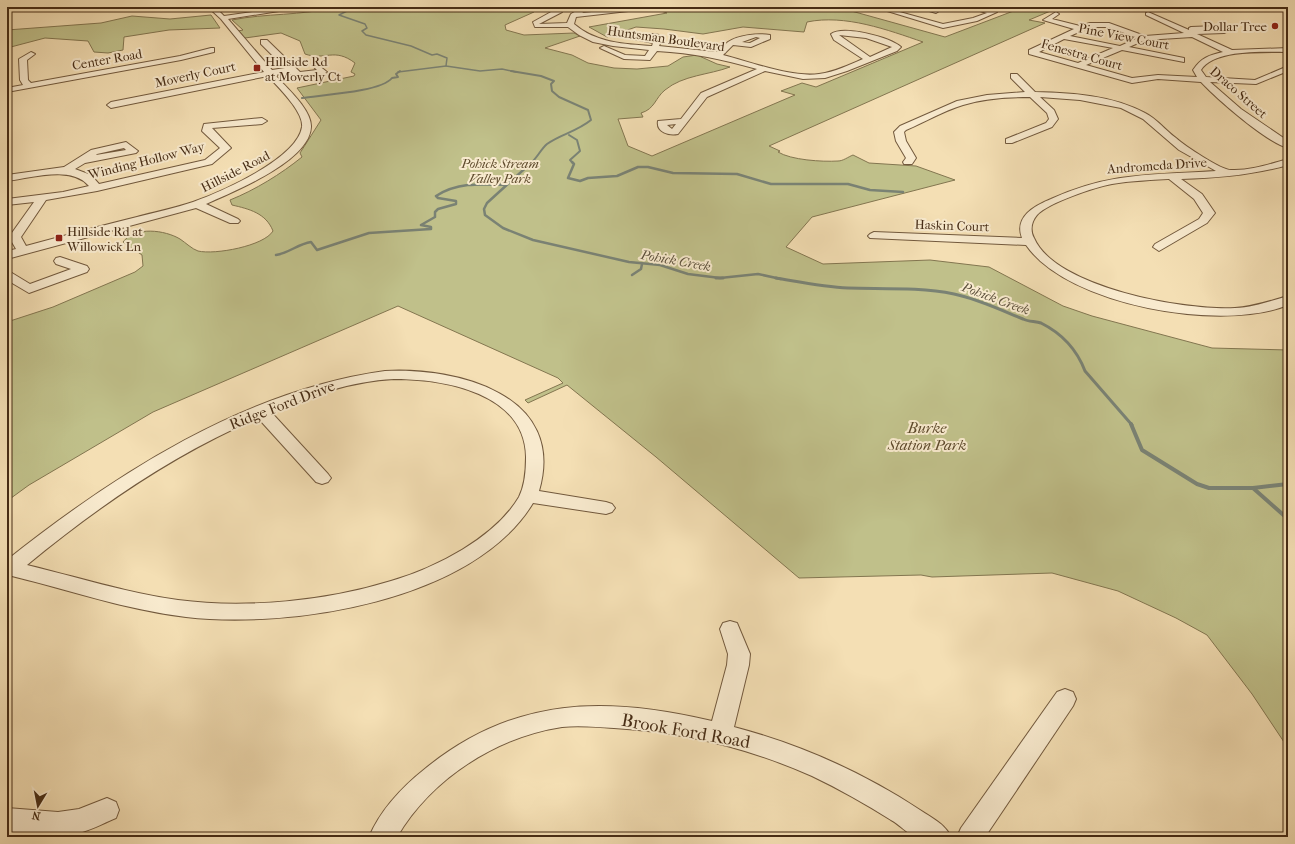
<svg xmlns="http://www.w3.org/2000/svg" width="1295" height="844" font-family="'IM FELL French Canon',serif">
<rect width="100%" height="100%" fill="#f4dfb4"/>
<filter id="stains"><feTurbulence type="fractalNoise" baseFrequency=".005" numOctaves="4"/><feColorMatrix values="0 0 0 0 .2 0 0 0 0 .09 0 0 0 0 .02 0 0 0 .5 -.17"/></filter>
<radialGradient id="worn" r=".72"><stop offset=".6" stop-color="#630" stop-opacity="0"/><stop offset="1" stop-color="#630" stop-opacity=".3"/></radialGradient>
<g fill="#c0c08a" stroke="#837650">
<path d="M335 7H534V12L505 25 506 30 524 35 574 33 580 36 545 48 572 55 588 63 614 68 637 69 668 66 683 57 697 55 717 64 730 67C709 75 683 75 665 90 655 98 655 109 641 113L643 117 618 119 628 146 652 156 795 95 781 91 802 83 816 87 923 42C888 30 845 14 807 22L804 32 743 27 703 34 664 29 636 27 607 37 589 27 667 13 648 7H837L945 37 1024 7H1060L1029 20 1045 23 769 146 780 151 778 152C791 160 822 162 838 161 843 161 848 157 853 155L869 163 916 166 955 180 812 217 786 247 823 264 930 260 989 267 1063 306 1092 316 1212 348 1288 350V748L1252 694 1207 635 1176 618 1118 591 1052 573 932 577 921 575 799 578 656 457 567 385 528 403 525 400 563 383 558 378 398 306 153 412 29 485 7 501V322L53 307 135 272 143 266 142 255 123 242C135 226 165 230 180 239 186 243 192 249 198 251 215 255 264 246 273 231 266 213 249 209 232 205L230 200C255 190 281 174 302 157L300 153 321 120 297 88 354 76 355 74 351 72 355 63C334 47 325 61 305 54L300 41 281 33 245 38 238 31 243 30 232 20C266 13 301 16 335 7Z"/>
<polygon points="211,15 220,28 169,30 124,37 123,50 108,53 94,52 88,41 45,38 7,48 7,30 101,23 132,16 170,19"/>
</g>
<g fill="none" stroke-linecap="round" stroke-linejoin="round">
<g stroke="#7a8274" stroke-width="1.5">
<polyline points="355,7 339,15 365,24 367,28 362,31 366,35 411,46 432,55 437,54 447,58 446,66 480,71 502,69 516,72"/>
<polyline points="398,72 446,66"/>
</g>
<g stroke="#7a8274" stroke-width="2">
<path d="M511 71 541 76 554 81 551 84 552 91 559 97 588 110 591 120C576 132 561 134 547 144 541 149 537 158 531 163"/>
<path d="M302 98C321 95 381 92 392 78L398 77 396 74 400 71"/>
<polyline points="569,135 577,140 580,151 570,160 573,163"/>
</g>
<g stroke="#7a8274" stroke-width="2.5">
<polyline points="532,162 487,203 484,209 485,215 503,228 533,240 629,262 660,265 688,274 720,278 758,274 781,279"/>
<polyline points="572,162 574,164 568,178 580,181 588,178 617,176 638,167 648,167 673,173 737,174 771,184 848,184 870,190 903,192"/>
<path d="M276 255C289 253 298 244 311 242L317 250 369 233 431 229V227L421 225 435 217V212L438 209 456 204V201L438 198 436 196C458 182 481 184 506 185"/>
<polyline points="632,275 641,269 642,264"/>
</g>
<g stroke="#7a8274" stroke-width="3">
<polyline points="716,278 723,278"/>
<path d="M776 278C800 282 824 287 848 288 883 289 920 287 954 294 978 299 1001 310 1023 319 1029 322 1035 321 1041 323 1061 333 1077 350 1085 371L1132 425"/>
</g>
<g stroke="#7a8274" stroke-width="4">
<polyline points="1131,424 1142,450 1197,484 1209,488 1253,488 1288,484"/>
<polyline points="1253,488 1288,519"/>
</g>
<g stroke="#72593d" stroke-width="2">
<g id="minor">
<path d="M208 7H215L224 16 287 7H304L228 19 272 70 285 68 261 44V40H267L300 72 317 70 314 67 318 65 327 72 323 74 298 77 289 73 275 75C286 87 312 110 311 127 310 161 233 192 206 204L238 219 240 221 238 223H230L196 208 7 259V251L16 249 9 237 34 202 7 205V199L63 192 89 186C71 165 32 178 7 181V175L64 167 91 150 126 142 138 151 136 153 85 163 75 169 91 175 99 184 205 160 220 148 202 131 204 124 262 118 267 121 262 124 212 128 231 148 212 164 97 191 46 200 21 237 26 246C63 236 100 226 137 217 156 212 175 208 193 202 221 192 297 159 302 127 304 112 278 87 268 76L111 108 107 105 111 102 264 72 221 19ZM124 148 126 150 96 155 97 154Z"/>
<path d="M560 7H566L562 12 539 24 567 23 571 14 583 7H591L582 13 640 7 637 10 576 17 574 24C596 43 624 44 652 46L653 43 635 39C642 34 655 32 663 37L659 46 716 52C721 50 723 46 728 42 738 35 758 33 770 35V39L751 47 733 45 723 55C751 62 792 78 819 74 835 72 849 65 863 59L834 40 831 34C843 25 890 37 901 47L897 51 847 71 825 78 803 79 765 71 707 97 678 134C669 136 656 132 658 121L681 119 701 93 757 69C721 59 694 53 657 51L650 60 624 59 600 48 604 46 625 55 645 56 649 50 613 46 593 42 579 35 568 27H535L533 22ZM839 35 866 38 892 47 870 57ZM756 37 760 38 750 43 742 42ZM676 124 672 129 667 125Z"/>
<polygon points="894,7 910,7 896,11 943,24 973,18 987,13 966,7 979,7 997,12 977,21 943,28 884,10"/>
<polygon points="916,7 927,7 939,11 936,13"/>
<path d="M1056 12 1059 14 1052 19 1080 26 1090 23H1109L1145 36 1184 33 1146 15V13L1148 12 1189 30V28L1191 27 1217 26 1226 30V32L1224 33 1197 34 1232 50 1288 48V52C1265 52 1214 49 1201 70L1206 77 1255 80 1288 66V71L1256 84 1210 82 1241 109 1288 141V148C1266 142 1217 99 1201 82L1158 79 1132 83 1029 54V50L1074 29 1043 20ZM1090 27H1108L1138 38 1120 46 1070 36ZM1192 37 1223 52C1209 55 1201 58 1193 70L1197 77 1158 75 1132 78 1086 65 1122 50 1184 62V58L1129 47 1145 40ZM1064 39 1113 48 1078 63 1039 52Z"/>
<polygon points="211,48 214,48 214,52 181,60 7,92 7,88 23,85 20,80 19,59 31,52 35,54 27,60 28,80 31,83 180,56"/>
<path d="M1011 74H1017L1035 92C1072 93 1112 95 1145 113 1157 119 1165 130 1176 138 1185 146 1221 170 1231 170 1250 171 1270 164 1288 159V165C1253 175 1218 178 1181 179L1202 194 1215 213 1207 223 1159 251 1153 247 1155 244 1199 219 1203 213 1194 199 1169 179C1150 180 1130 181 1112 184 1095 187 1048 203 1037 215 1031 222 1030 231 1034 238 1055 288 1187 311 1235 308 1254 307 1270 301 1288 296V305C1223 332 1068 306 1026 245L870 238 868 236 870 234 874 232 1022 238C1014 217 1034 206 1051 199 1110 172 1153 175 1216 171L1179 150 1143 119 1121 108 1080 100 1040 97 1054 110 1058 119 1052 127 1012 143H1006V139L1046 123 1049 119 1047 113 1030 97C1008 97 985 98 963 105 943 111 925 122 906 130L904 132 906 141 916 158 912 164H904L903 162 906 158 896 141 894 132 900 126 957 101 987 95 1025 92 1011 78Z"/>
<polygon points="60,257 87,266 89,269 87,272 29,293 7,280 7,270 30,284 71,269 56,264 54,261 56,258"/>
<path d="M385 371C458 367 567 395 539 491L606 502 612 504 615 508 612 512 606 514 533 503C474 601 291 629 186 617 127 610 69 590 12 576L7 577V560C115 474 246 390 385 371ZM394 379C445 379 525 393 526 457 526 470 525 485 519 497 495 538 435 568 391 581 327 601 245 609 178 600 127 593 77 577 27 565 97 507 174 454 258 418L316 482 322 484 328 482 331 478 328 474 271 412C310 396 351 381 394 379Z"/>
<path d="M730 621 737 623 750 654 749 665 734 727C799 744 864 773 920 810 932 818 945 824 951 837 940 837 927 839 917 837 908 835 899 824 891 820 866 804 839 789 812 776 749 748 683 732 614 728 597 727 579 725 562 727 496 737 431 779 397 837H369C381 809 402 787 426 768 515 696 606 696 712 721L727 665 728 654 720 629 723 623Z"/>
<polygon points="1065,689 1073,692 1076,699 1073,706 985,837 957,837 961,828 1057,692"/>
<path d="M107 798 116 802 119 810 116 818C102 824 89 831 75 834 53 840 29 836 7 832V808L58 812 79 809Z"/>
</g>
</g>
<use href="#minor" fill="#f8eace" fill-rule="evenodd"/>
</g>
<g fill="#8f2418" stroke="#f8eace" stroke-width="1.5">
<circle cx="1275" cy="26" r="4"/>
<rect x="253" y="64" width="8" height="8" rx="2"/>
<rect x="55" y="234" width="8" height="8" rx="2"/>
</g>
<g text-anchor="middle" stroke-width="4" stroke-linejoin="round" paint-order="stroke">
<g font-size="13" fill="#462c15" stroke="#f8eace" text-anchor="start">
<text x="1267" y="31" text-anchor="end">Dollar Tree</text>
<text x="265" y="66">Hillside Rd<tspan x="265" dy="15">at Moverly Ct</tspan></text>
<text x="67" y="236">Hillside Rd at<tspan x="67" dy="15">Willowick Ln</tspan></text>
</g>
<g font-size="13" fill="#462c15" stroke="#f8eace">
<text transform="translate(1124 36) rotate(11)" y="5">Pine View Court</text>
<text transform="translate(666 38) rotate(8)" y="5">Huntsman Boulevard</text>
<text transform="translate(1082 54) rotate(16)" y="5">Fenestra Court</text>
<text transform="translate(107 59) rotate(-10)" y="5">Center Road</text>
<text transform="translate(195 74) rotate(-12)" y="5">Moverly Court</text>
<text transform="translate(1239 92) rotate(41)" y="5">Draco Street</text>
<text transform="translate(146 160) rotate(-14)" y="5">Winding Hollow Way</text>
<text transform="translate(1157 165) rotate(-4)" y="5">Andromeda Drive</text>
<text transform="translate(235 171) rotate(-27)" y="5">Hillside Road</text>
<text transform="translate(952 225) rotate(2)" y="5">Haskin Court</text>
</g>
<g font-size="13" font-style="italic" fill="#5e4a2c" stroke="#f8eace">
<text x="500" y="168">Pohick Stream<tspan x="500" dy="15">Valley Park</tspan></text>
</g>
<g font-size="13" font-style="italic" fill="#5c503c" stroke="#f8eace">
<text transform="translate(676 260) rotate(10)" y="5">Pohick Creek</text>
<text transform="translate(996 298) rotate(20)" y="5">Pohick Creek</text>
</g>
<g font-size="15" fill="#462c15" stroke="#f8eace">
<text transform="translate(282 405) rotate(-21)" y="5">Ridge Ford Drive</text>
</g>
<g font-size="15" font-style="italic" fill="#5e4a2c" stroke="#f8eace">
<text x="927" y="433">Burke<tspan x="927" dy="17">Station Park</tspan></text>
</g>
<g font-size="18" fill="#462c15" stroke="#f8eace">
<text transform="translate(686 731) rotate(10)" y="6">Brook Ford Road</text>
</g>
</g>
<rect width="1295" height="844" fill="none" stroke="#f4dfb4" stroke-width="24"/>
<rect x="8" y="8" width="1279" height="828" fill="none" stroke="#462c15" stroke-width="2"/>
<rect x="12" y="12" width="1271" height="820" fill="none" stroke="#462c15"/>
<g transform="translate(38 806) rotate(190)" stroke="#f8eace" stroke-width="3" paint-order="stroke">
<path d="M0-3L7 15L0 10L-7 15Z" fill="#462c15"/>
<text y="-6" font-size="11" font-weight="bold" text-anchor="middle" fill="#462c15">N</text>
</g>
<rect width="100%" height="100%" filter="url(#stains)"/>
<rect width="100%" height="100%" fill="url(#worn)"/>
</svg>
